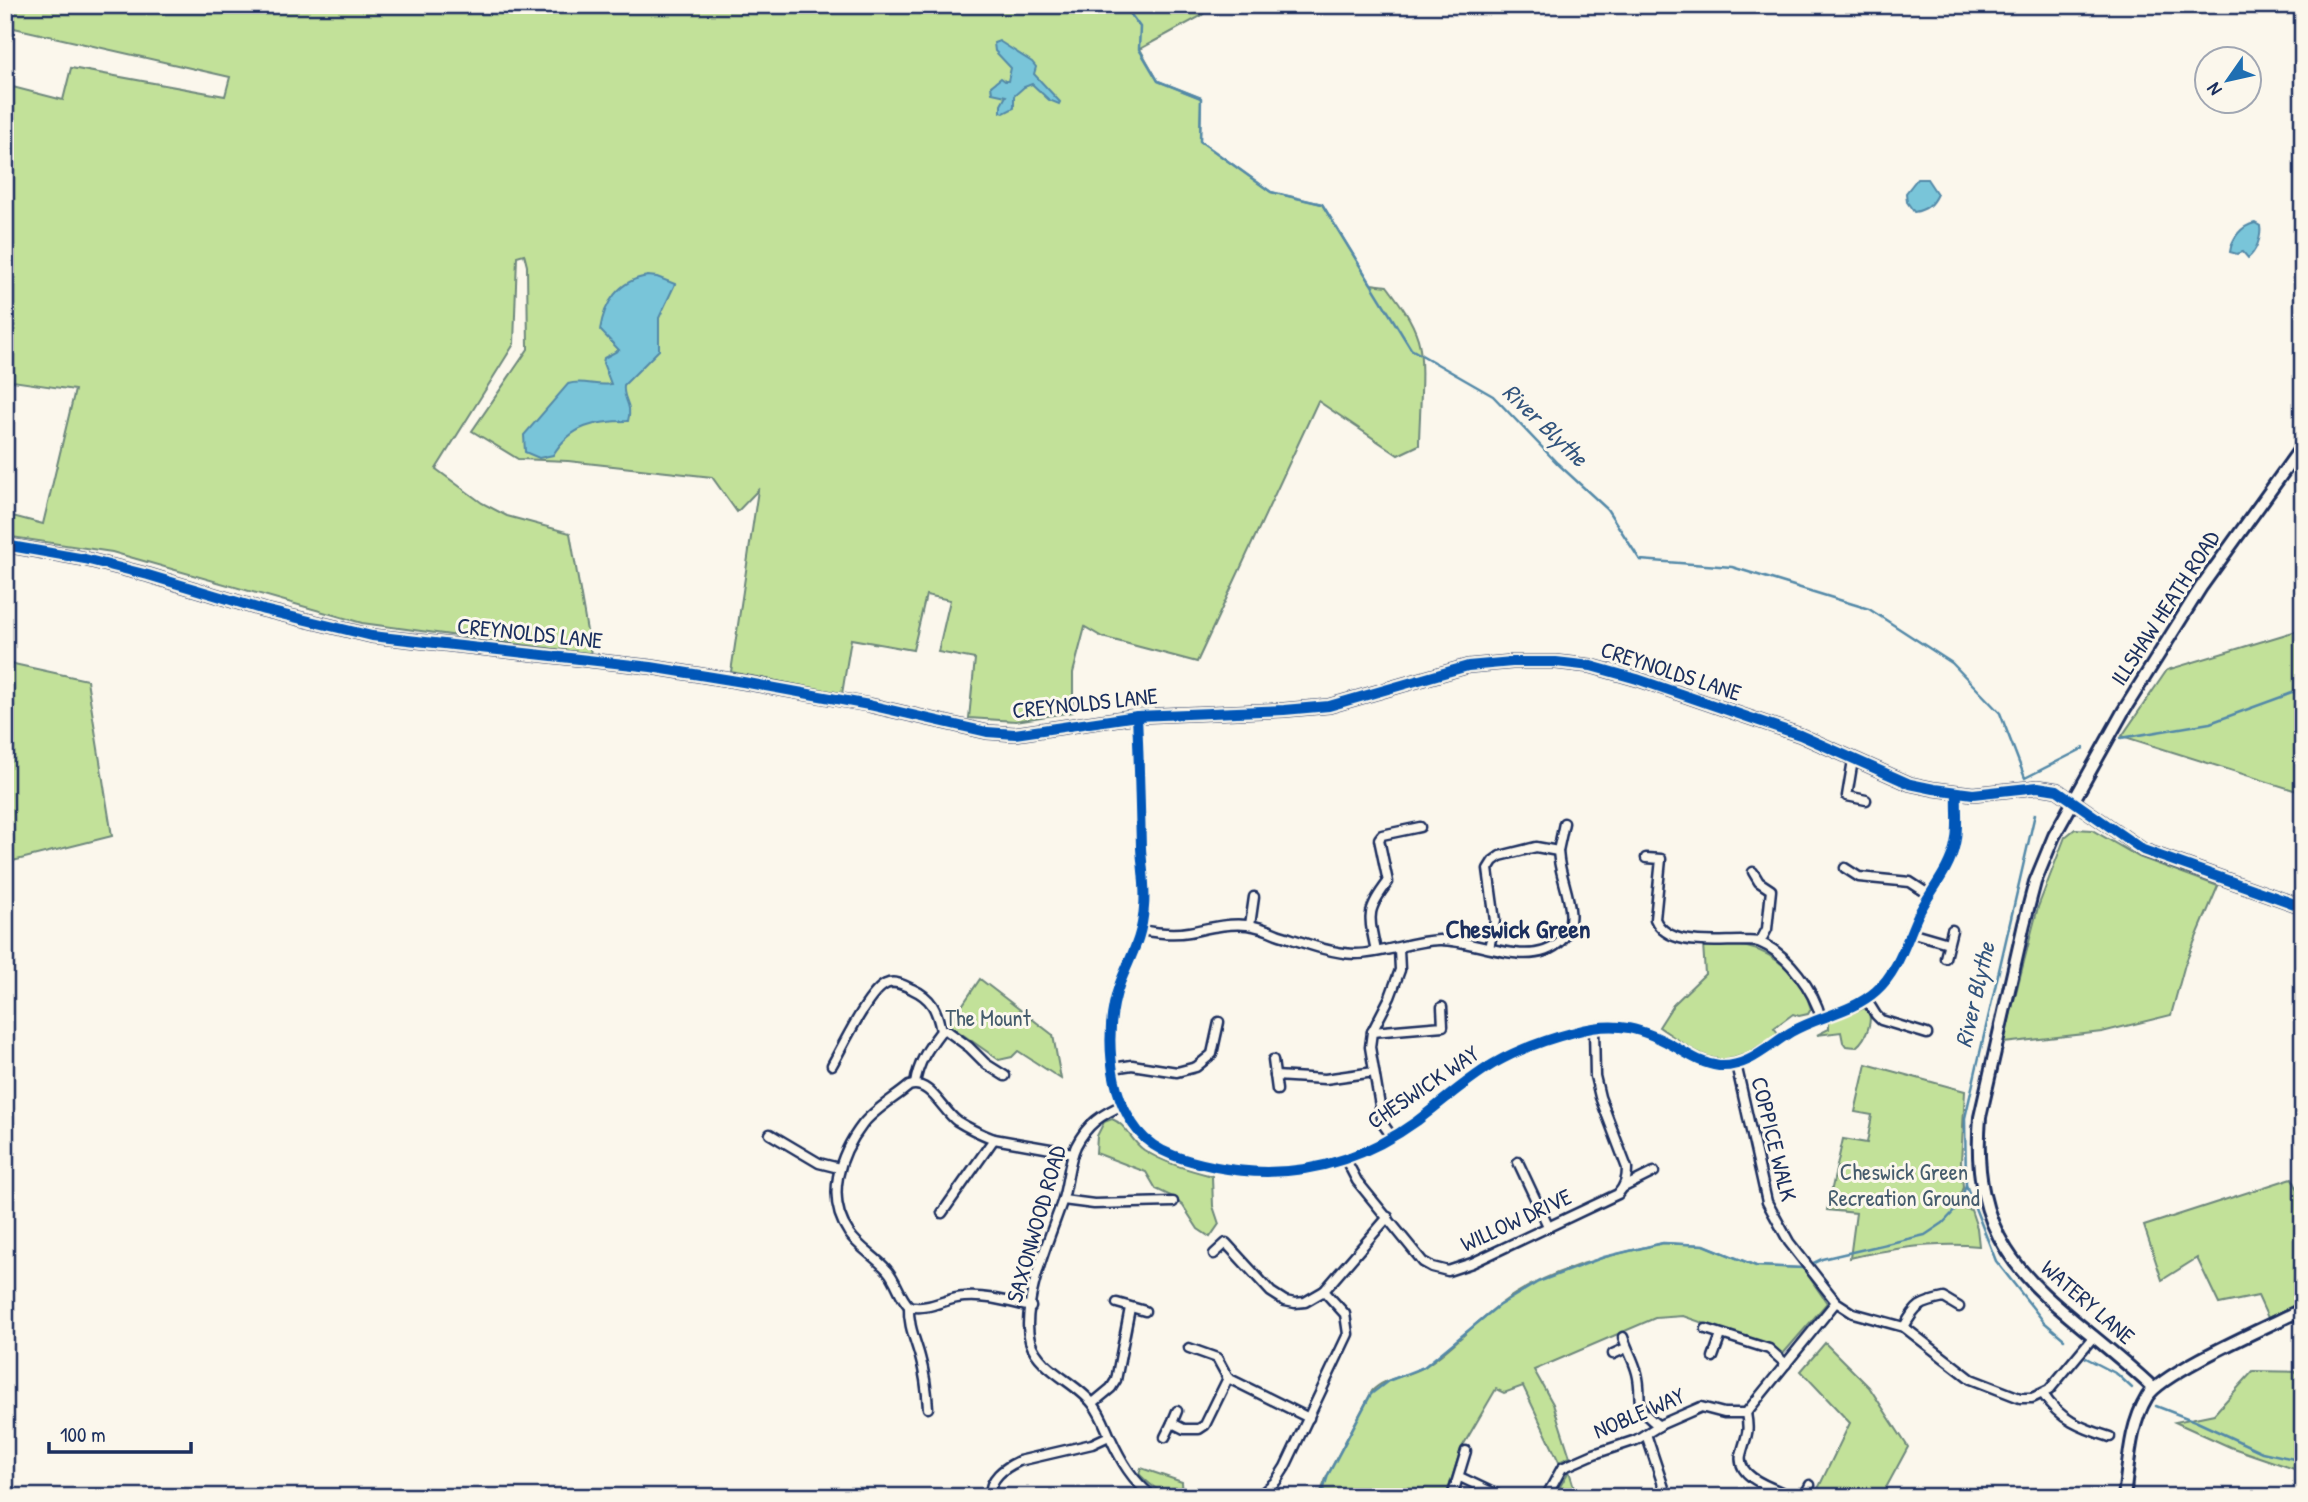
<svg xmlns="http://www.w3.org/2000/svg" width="2308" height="1502" font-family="'Patrick Hand',sans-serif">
<rect width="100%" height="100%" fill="#fbf7ec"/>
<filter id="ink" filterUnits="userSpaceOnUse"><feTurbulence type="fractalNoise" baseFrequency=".0143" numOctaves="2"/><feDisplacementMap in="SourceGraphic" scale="14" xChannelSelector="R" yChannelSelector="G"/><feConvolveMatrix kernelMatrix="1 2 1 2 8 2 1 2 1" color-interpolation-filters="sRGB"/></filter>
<g filter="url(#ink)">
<g fill="#c2e199" stroke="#6e887c" stroke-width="2">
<path d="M5 5H1213L1201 16 1140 49 1158 81 1201 98 1200 141 1271 192 1322 204 1371 284 1387 286C1399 302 1412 319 1418 339 1425 361 1419 418 1419 445L1398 455 1318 401 1197 662 1102 637 1085 627 1073 673V712L1016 721 969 718 975 659 938 652 950 600 926 595 913 650 851 639 842 694 731 672 758 490 737 512 712 477 568 461 518 459 472 431 528 349 527 266 524 254 517 256 514 344 436 469 482 503 507 516 570 533 591 654 362 623 112 552 5 536V514L43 524 75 390 5 380V85L63 100 71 68 225 96 230 77 5 26Z"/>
<polygon points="2303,629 2303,793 2122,736 2167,670"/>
<polygon points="5,662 87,680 112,836 5,863"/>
<polygon points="2075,829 2092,830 2139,857 2218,886 2185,964 2171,1015 2102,1032 2003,1043 2038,907 2065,837"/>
<path d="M1703 944C1717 945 1733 944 1747 947 1777 953 1803 980 1811 1009L1808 1014 1799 1016 1793 1014 1774 1028 1778 1033C1723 1074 1712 1063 1659 1027L1673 1005 1705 974Z"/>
<polygon points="980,979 1053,1035 1061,1079 1018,1051 1012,1057 999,1060 949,1025"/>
<path d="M1865 1008C1876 1017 1866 1039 1856 1047L1846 1046 1843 1042 1841 1032 1817 1035 1829 1029V1022Z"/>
<path d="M1866 1064 1965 1091 1961 1162 1963 1187 1956 1206 1971 1210 1977 1228 1979 1246C1935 1242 1892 1248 1850 1258L1856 1213 1827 1210 1843 1139 1867 1143 1872 1115 1855 1112Z"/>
<path d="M1112 1119C1126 1124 1131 1141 1144 1150 1164 1163 1189 1170 1212 1176L1213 1206 1219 1224 1210 1237 1198 1229 1183 1206 1171 1196 1156 1189 1146 1172 1096 1153 1097 1136 1104 1122Z"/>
<polygon points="2292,1178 2303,1200 2303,1301 2268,1318 2258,1296 2219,1304 2197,1258 2162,1280 2144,1226"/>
<path d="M1663 1243 1704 1245 1756 1266 1803 1268 1827 1303 1782 1355 1775 1348 1683 1316 1655 1318 1534 1370 1553 1404 1570 1457 1559 1462 1523 1386 1504 1393 1496 1389 1461 1449 1446 1497H1319L1327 1476 1372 1391C1386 1376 1407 1378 1424 1367 1451 1350 1473 1324 1499 1305 1547 1269 1606 1256 1663 1243Z"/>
<polygon points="1825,1343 1869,1387 1908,1447 1881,1497 1814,1497 1850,1423 1801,1371"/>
<polygon points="2253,1371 2303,1372 2303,1472 2230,1447 2175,1422 2214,1414"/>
<path d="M1141 1468 1182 1482 1183 1497C1164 1497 1152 1487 1139 1474Z"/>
<polygon points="1569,1471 1577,1497 1554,1497"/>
</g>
<g fill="#79c5d9" stroke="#5389a8" stroke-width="2">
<polygon points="999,41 1032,62 1036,67 1034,74 1060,102 1059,104 1049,100 1032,84 1024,87 1014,96 1014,108 1004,113 1001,112 1001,105 1006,96 992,93 991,86 1001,78 1005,81 1008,81 1011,68 995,51 994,43"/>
<path d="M1917 179H1927L1937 194C1932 205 1926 210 1914 212L1907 202 1906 193Z"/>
<path d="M2255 223 2260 226C2262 236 2256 252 2248 258L2243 252 2237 254 2230 252C2232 238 2241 226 2255 223Z"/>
<path d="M648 276 657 277 675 284 659 318V350L624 385C622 400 633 403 628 421 596 421 571 425 553 455L539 458 525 452 524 435 568 384C583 379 596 387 611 384L603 363 604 358 619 350 600 330C604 303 619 280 648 276Z"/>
</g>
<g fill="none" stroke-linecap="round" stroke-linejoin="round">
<g stroke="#5389a8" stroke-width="2.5">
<polyline points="1124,5 1140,27 1139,49 1158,81 1201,98 1200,141 1271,192 1322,204 1411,349 1493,396 1557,463 1607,509 1640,560 1732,567 1869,609 1952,663 2000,713 2025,778 2084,748"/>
<polyline points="627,10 629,5"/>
<polyline points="2121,738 2210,723 2303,689"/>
<polyline points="1966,1185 1996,1261 2044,1322 2064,1339"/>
<polyline points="2086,1358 2117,1374 2132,1388"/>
<polyline points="2156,1406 2195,1421 2262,1452 2303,1461"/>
<polyline points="1321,1497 1328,1475 1371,1394 1388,1381 1424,1367 1498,1306 1538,1282 1604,1257 1663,1243 1704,1245 1756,1266 1803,1268 1822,1259 1925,1235 1943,1223 1959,1206 1966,1185 1965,1118 2035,814"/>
</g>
<g stroke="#1b2f5e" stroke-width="13">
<g id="street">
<path d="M1137 716C1139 760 1140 804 1141 848 1142 867 1146 888 1144 907 1142 939 1131 955 1120 983 1104 1028 1107 1092 1138 1131 1156 1154 1188 1161 1216 1167 1289 1181 1356 1165 1417 1121 1442 1102 1465 1081 1493 1064 1517 1050 1548 1039 1575 1032 1616 1020 1643 1028 1679 1049 1692 1057 1704 1064 1719 1066 1748 1068 1768 1046 1791 1032 1818 1016 1851 1013 1876 991 1898 972 1906 941 1918 915 1930 891 1950 870 1955 844 1959 828 1956 809 1957 793"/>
<polyline points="1853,760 1847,796 1866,800"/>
<path d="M1646 858 1661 859 1655 919C1667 947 1714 941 1740 941 1746 942 1756 940 1761 943 1788 954 1814 991 1821 1018"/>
<polyline points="1845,868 1859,877 1910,882 1930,895"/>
<polyline points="1753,872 1759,882 1771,890 1767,929 1760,942"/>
<polyline points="1250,925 1254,897"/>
<path d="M1141 930C1157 933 1173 935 1189 932 1209 928 1227 923 1247 925 1257 926 1268 930 1277 934 1302 942 1329 953 1355 954 1384 954 1410 941 1439 940 1476 939 1530 971 1561 941 1582 920 1562 885 1559 860L1558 851 1564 823"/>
<polyline points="1910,932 1948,943"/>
<polyline points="1489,948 1495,921 1488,869 1493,861 1500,856 1536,847 1558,851"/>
<path d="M1376 951C1369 916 1365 912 1388 882L1379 839 1382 835 1420 827"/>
<polyline points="1945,958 1952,930"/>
<polyline points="1866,999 1876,1015 1881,1020 1927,1034"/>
<polyline points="941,1031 946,1030 969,1047 986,1064 1005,1076"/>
<polyline points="1372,1032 1443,1026 1442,1007"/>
<polyline points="1273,1060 1277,1090"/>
<polyline points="1736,1064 1767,1202 1789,1242 1836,1302 1853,1313 1904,1327 1971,1379 2020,1398 2032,1398 2049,1390 2094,1336"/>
<path d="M832 1065C843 1046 868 992 886 984 894 980 904 985 912 989 932 998 937 1010 941 1031 928 1048 918 1063 915 1084"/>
<polyline points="1113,1068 1132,1065 1177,1072 1196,1067 1212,1054 1219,1022"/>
<polyline points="1275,1076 1325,1079 1374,1072"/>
<path d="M1123 1105C1102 1114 1087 1124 1076 1146 1068 1163 1068 1184 1062 1202 1050 1237 1020 1305 1030 1341 1039 1370 1076 1382 1093 1404 1101 1414 1105 1426 1110 1437 1121 1461 1132 1480 1153 1497"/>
<polyline points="770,1134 819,1163 839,1168"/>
<polyline points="1392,1137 1383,1124 1370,1047 1372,1032 1390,997 1400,970 1399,949"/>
<path d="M1346 1160 1357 1181 1423 1262 1432 1267 1448 1271 1472 1263 1618 1194C1625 1186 1627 1179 1627 1168L1600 1097 1595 1076 1594 1028"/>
<polyline points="1518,1162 1548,1226"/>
<polyline points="1624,1187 1654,1172"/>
<polyline points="1063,1200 1094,1204 1173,1202"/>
<polyline points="942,1213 994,1139"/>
<polyline points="1214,1254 1226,1243 1271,1292 1285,1301 1295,1303 1305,1302 1324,1291 1388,1217"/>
<polyline points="1117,1303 1145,1311"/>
<path d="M909 1306C908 1325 915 1339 920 1357 925 1374 927 1391 928 1408"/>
<path d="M1031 1307C1009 1302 987 1295 964 1297 945 1298 929 1311 909 1306 899 1296 897 1281 887 1270 876 1257 859 1248 849 1233 825 1198 839 1155 863 1124 875 1109 895 1098 909 1086 930 1079 942 1110 957 1121 968 1128 981 1134 994 1139L1073 1153"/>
<path d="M1904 1327C1916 1305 1920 1303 1944 1298L1959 1307"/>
<polyline points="1706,1329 1769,1349 1786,1364"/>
<path d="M1623 1337C1627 1349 1634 1361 1637 1373 1644 1400 1630 1405 1659 1426"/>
<polyline points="1189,1348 1217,1358 1228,1378"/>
<polyline points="1613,1354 1626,1348"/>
<polyline points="1713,1357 1721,1335"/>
<path d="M2043 1394C2060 1420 2081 1428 2110 1437"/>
<polyline points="1093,1403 1111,1388 1116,1380 1130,1308"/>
<polyline points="1177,1411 1172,1423 1184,1429 1199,1429 1205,1425 1228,1378 1309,1418"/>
<path d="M1746 1413C1750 1434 1746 1435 1741 1455 1736 1479 1777 1489 1793 1497"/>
<polyline points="1646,1434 1667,1497"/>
<polyline points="1165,1437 1172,1423"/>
<polyline points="1460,1477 1502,1497"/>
<path d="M990 1497C989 1478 1004 1468 1019 1461L1092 1444 1109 1436"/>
<polyline points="1258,1497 1276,1481 1285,1467 1348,1334 1345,1314 1324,1291"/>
<polyline points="1452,1497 1466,1451"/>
<polyline points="1546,1497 1562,1468 1594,1454 1636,1440 1662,1424 1701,1407 1724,1413 1746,1413 1836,1302"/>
<polyline points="1804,1497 1810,1485"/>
</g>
</g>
<g stroke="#1b2f5e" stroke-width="16">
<g id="secondary">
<polyline points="5,545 85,559 148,575 264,610 372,636 651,667 743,682 869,705 987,732 1015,734 1137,716 1284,710 1329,706 1468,666 1512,662 1556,662 1591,666 1637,679 1800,735 1910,784 1934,789 1973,794 2038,787 2057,790 2143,850 2303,907"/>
<path d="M2153 1388C2059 1298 1967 1270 1980 1117L2024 924 2035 882 2054 836 2124 710 2201 587 2303 445"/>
<path d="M2124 1497C2129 1463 2129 1427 2147 1397 2162 1372 2271 1325 2303 1309"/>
</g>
</g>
<use href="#street" stroke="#fbf7ec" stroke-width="8"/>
<use href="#secondary" stroke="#fbf7ec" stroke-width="10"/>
<g stroke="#fbf7ec" stroke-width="15">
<g id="cycleway">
<polyline points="5,545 85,559 148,575 264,610 372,636 651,667 743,682 869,705 987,732 1015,734 1137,716 1284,710 1329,706 1468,666 1512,662 1556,662 1591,666 1637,679 1800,735 1910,784 1934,789 1973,794 2038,787 2057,790 2143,850 2303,907"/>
<path d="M1137 716C1139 760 1140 804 1141 848 1142 867 1146 888 1144 907 1142 939 1131 955 1120 983 1104 1028 1107 1092 1138 1131 1156 1154 1188 1161 1216 1167 1289 1181 1356 1165 1417 1121 1442 1102 1465 1081 1493 1064 1517 1050 1548 1039 1575 1032 1616 1020 1643 1028 1679 1049 1692 1057 1704 1064 1719 1066 1748 1068 1768 1046 1791 1032 1818 1016 1851 1013 1876 991 1898 972 1906 941 1918 915 1930 891 1950 870 1955 844 1959 828 1956 809 1957 793"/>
</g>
</g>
<use href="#cycleway" stroke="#0057b8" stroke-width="10"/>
</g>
</g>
<g text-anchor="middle" stroke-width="6" stroke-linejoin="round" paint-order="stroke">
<g font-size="23" fill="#1b2f5e" stroke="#fbf7ec">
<text transform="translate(2165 608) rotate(-57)" y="8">ILLSHAW HEATH ROAD</text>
<text transform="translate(530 633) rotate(6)" y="8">CREYNOLDS LANE</text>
<text transform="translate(1671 671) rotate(18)" y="8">CREYNOLDS LANE</text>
<text transform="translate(1085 703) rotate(-6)" y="8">CREYNOLDS LANE</text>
<text transform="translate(1423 1087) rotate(-34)" y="8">CHESWICK WAY</text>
<text transform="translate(1774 1139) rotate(76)" y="8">COPPICE WALK</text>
<text transform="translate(1516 1220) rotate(-25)" y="8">WILLOW DRIVE</text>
<text transform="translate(1036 1224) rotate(-74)" y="8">SAXONWOOD ROAD</text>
<text transform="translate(2088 1302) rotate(41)" y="8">WATERY LANE</text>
<text transform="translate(1639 1413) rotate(-23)" y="8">NOBLE WAY</text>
</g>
<g font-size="23" fill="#455c6d" stroke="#fbf7ec">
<text x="988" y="1026">The Mount</text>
<text x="1904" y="1180">Cheswick Green<tspan x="1904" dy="26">Recreation Ground</tspan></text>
</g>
<g font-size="24" font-style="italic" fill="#32547d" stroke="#fbf7ec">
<text transform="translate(1545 425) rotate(44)" y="8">River Blythe</text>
<text transform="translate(1975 995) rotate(-77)" y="8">River Blythe</text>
</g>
<g font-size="26" font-weight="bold" fill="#1b2f5e" stroke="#fbf7ec">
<text x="1518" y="938">Cheswick Green</text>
</g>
</g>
<rect width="2308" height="1502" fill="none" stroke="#fbf7ec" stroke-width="28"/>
<rect x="14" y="14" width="2280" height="1474" fill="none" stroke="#1b2f5e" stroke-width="2.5" filter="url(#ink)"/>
<g transform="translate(2228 80) rotate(236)"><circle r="33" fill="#fbf7ec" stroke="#a1a7b3" stroke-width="2"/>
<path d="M0-5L12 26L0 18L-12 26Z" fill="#1f6fb2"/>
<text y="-10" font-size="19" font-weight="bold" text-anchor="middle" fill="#1b2f5e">N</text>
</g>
<path d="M49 1442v10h142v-10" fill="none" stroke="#1b2f5e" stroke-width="3.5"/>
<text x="60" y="1442" font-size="21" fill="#1b2f5e" stroke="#fbf7ec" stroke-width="5" paint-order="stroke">100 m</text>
</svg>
